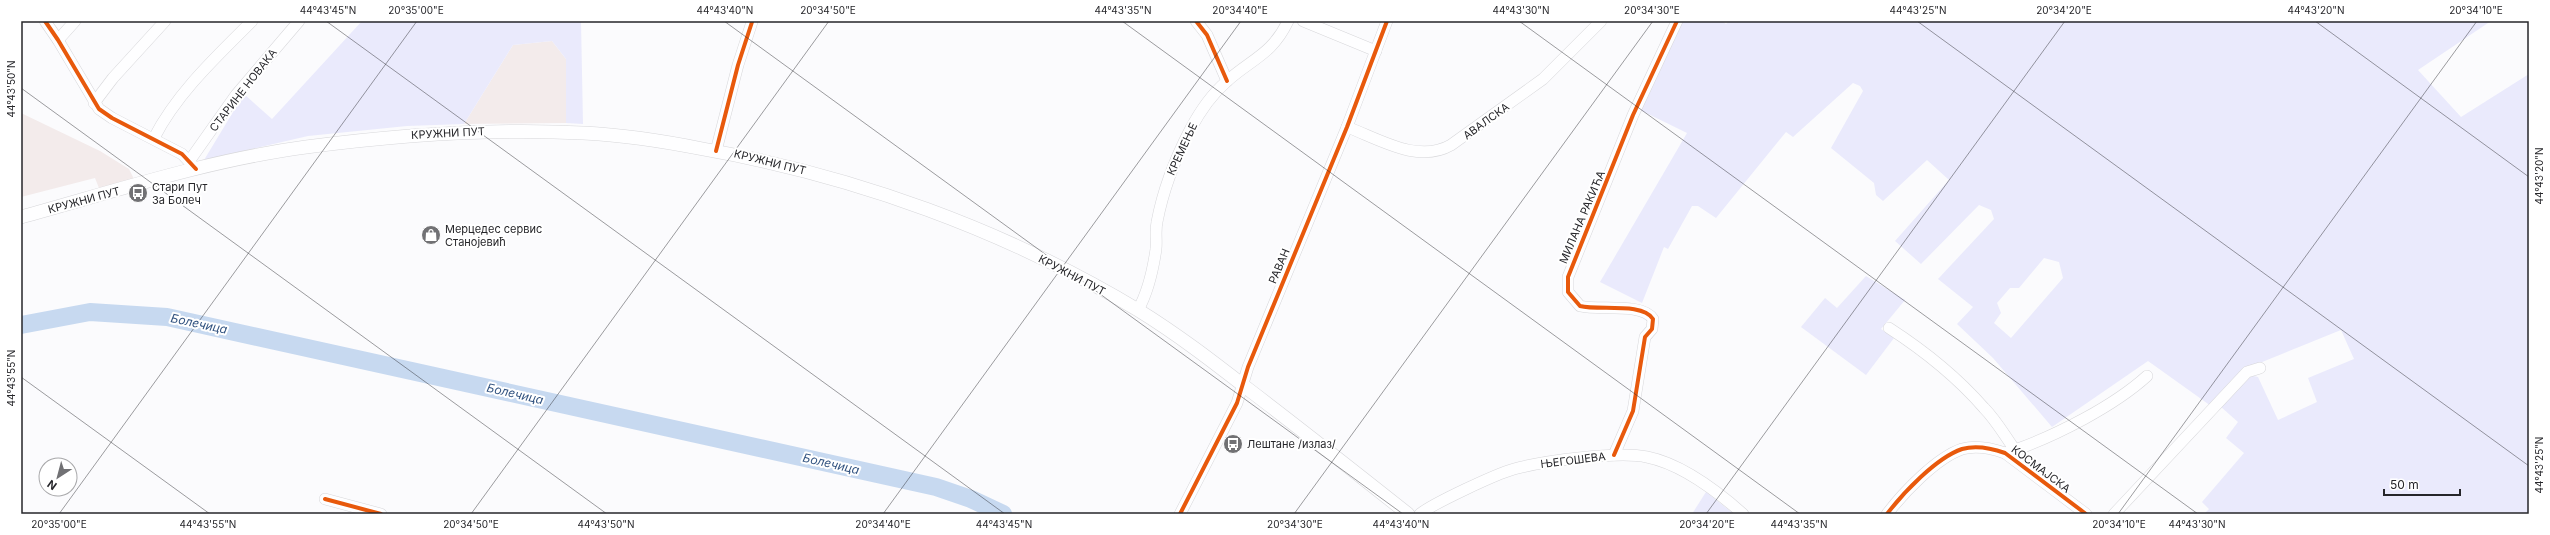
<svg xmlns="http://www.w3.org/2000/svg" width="2550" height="535" font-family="Inter,sans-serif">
<rect width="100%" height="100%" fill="#fbfbfd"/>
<g fill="#f3ebeb">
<polygon points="552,41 566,59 566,123 464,124 513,45"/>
<polygon points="21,113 100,151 129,169 134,179 99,188 95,178 21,197"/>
</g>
<g fill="#eaeafc" fill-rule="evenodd">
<polygon points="362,21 581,21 583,124 566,123 566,59 552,41 513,45 464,124 407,126 308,136 204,160 244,94 272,119"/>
<path d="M1680 21H1722L1726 24 1729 21H2491L2418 70 2461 117 2529 74V514H2204L2209 509 2202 502 2244 453 2226 438 2238 422 2221 407 2250 375 2258 377 2278 420 2317 402 2308 378 2354 359 2341 330 2245 369 2211 406 2148 361 2052 427 1993 358 1957 324 1973 307 1938 279 1994 219 1991 210 1979 205 1921 264 1895 241 1949 180 1927 160 1883 201 1876 195 1874 183 1831 148 1863 91 1860 86 1853 83 1793 137 1786 132 1716 218 1698 206H1692L1668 249 1664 247 1642 303 1600 282 1687 133 1638 109ZM2044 258 2059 262 2063 278 2011 338 1994 323 2001 313 1997 303 2010 288H2019Z"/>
<polygon points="1866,276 1905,300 1881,329 1894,338 1866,375 1801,327 1825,298 1837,308"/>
<polygon points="1706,492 1734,514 1692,514"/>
</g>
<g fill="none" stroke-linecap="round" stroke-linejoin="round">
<polyline stroke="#c7d9f0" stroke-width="18" points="21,325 90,312 167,317 936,487 971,499 1003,514"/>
<g stroke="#d7d7da" stroke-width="12">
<g id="minor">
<polyline points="45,21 58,40 99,109 112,118 182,154 196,169"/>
<polyline points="1196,21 1207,35 1227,81"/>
<polyline points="1303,21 1376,51"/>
<polyline points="58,40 75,21"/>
<polyline points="94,103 113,78 165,21"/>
<path d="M1347 127C1379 139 1418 164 1451 145L1543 79 1601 21"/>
<path d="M154 138C177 93 217 56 252 21"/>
<polyline points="716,151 738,65 752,22"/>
<polyline points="190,160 236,95 299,21"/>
<path d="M1138 310C1148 292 1153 270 1156 249 1157 240 1155 231 1157 222 1163 190 1175 159 1190 130 1199 113 1211 95 1226 82 1251 59 1272 55 1288 21"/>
<path d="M1889 328C1923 350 1957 377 1984 408 1996 420 2005 436 2015 450L2005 453"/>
<path d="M2015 450C2057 435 2114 406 2147 376"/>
<path d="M1614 455 1633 411 1645 337 1652 329 1653 319C1642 302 1599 311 1580 306L1568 292V277L1633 115 1677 21"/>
<polyline points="325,499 381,514"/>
<polyline points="1180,514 1237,403 1248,367 1347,127 1387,21"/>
<path d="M1420 514C1434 503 1496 474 1514 469 1543 461 1618 451 1647 457 1682 464 1717 491 1743 514"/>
<path d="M1887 514C1903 493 1936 458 1962 449 1976 445 1991 448 2005 453L2086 514"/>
<polyline points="2114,514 2247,372 2260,368"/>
</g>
</g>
<g stroke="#d7d7da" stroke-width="14">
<path id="major" d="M21 217C115 191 209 160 306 147 398 135 490 128 583 133 624 135 663 141 703 149 855 176 1005 230 1138 310 1177 334 1212 361 1248 389 1302 430 1355 472 1408 514"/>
</g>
<use href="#minor" stroke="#fefeff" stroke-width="11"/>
<use href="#major" stroke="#fefeff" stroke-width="13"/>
<g stroke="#fff" stroke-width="6">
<g id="cycleway">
<polyline points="45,21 58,40 99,109 112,118 182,154 196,169"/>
<polyline points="1196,21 1207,35 1227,81"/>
<polyline points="716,151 738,65 752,22"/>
<path d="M1614 455 1633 411 1645 337 1652 329 1653 319C1642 302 1599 311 1580 306L1568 292V277L1633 115 1677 21"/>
<polyline points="325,499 381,514"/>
<polyline points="1180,514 1237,403 1248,367 1347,127 1387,21"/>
<path d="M1887 514C1903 493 1936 458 1962 449 1976 445 1991 448 2005 453L2086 514"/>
</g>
</g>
<use href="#cycleway" stroke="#e8590c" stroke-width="4"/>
</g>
<path fill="none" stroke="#26262a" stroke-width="1" stroke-opacity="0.45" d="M326 21 1005 514M724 21 1403 514M1122 21 1800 514M1519 21 2198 514M1917 21 2529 466M2315 21 2529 177M21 88 607 514M21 377 210 514M59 514 417 21M471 514 829 21M883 514 1241 21M1294 514 1653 21M1706 514 2065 21M2118 514 2477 21"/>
<defs>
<g id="bus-disc" transform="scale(1)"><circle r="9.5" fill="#717174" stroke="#fff"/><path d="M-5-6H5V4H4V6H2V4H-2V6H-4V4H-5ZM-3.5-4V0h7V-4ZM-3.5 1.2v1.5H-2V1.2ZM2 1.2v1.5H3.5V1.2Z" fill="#fff"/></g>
<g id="shop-disc" transform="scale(1)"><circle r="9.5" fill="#717174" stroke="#fff"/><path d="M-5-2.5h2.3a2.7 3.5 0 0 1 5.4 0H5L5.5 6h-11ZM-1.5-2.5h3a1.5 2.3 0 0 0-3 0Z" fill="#fff"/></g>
</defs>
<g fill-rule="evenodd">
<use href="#bus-disc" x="138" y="193"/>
<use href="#shop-disc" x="431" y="235"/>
<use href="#bus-disc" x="1233" y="444"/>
</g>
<g text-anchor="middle" stroke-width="4" stroke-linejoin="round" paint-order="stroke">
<g font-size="11" fill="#26262a" stroke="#fff">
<text transform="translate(243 90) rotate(-52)" y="4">СТАРИНЕ НОВАКА</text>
<text transform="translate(1486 121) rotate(-36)" y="4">АВАЛСКА</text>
<text transform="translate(448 133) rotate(-3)" y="4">КРУЖНИ ПУТ</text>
<text transform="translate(1182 149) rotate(-65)" y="4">КРЕМЕЊЕ</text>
<text transform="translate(770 162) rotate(14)" y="4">КРУЖНИ ПУТ</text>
<text transform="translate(84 200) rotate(-15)" y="4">КРУЖНИ ПУТ</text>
<text transform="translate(1582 217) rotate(-67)" y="4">МИЛАНА РАКИЋА</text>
<text transform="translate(1279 266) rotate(-67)" y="4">РАВАН</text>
<text transform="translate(1072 275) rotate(28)" y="4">КРУЖНИ ПУТ</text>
<text transform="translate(1573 460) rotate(-7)" y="4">ЊЕГОШЕВА</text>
<text transform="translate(2041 469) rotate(37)" y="4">КОСМАЈСКА</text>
</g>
<g font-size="11" fill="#26262a" stroke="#fff" text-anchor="start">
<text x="152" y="191">Стари Пут<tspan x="152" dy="13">За Болеч</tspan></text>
<text x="445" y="233">Мерцедес сервис<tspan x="445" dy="13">Станојевић</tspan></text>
<text x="1247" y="448">Лештане /излаз/</text>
</g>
<g font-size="12" font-style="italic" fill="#325380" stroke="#fff">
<text transform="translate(199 324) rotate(12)" y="4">Болечица</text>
<text transform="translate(515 394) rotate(13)" y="4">Болечица</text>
<text transform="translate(831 464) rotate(13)" y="4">Болечица</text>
</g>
</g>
<rect width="2550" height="535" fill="none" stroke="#ffffff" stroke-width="44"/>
<g transform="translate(58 477) rotate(216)"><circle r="19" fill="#ffffff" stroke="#a8a8aa"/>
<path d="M0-3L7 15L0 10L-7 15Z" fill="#717174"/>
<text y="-6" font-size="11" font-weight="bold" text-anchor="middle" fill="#26262a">N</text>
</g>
<path d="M2384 489v6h76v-6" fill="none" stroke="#26262a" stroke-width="2"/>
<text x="2390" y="489" font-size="12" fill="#26262a" stroke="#ffffff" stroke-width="3" paint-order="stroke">50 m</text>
<rect x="22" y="22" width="2506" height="491" fill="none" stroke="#26262a" stroke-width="1.5"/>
<g font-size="10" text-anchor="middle" fill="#26262a">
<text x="328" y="14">44°43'45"N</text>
<text x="416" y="14">20°35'00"E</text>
<text x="725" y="14">44°43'40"N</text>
<text x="828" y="14">20°34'50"E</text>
<text x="1123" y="14">44°43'35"N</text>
<text x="1240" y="14">20°34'40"E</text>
<text x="1521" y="14">44°43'30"N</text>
<text x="1652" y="14">20°34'30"E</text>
<text x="1918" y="14">44°43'25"N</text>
<text x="2064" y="14">20°34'20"E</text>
<text x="2316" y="14">44°43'20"N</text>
<text x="2476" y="14">20°34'10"E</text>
<text transform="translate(11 89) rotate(-90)" y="4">44°43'50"N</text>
<text transform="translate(2539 176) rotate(-90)" y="4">44°43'20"N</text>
<text transform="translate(11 378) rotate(-90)" y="4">44°43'55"N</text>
<text transform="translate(2539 465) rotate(-90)" y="4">44°43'25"N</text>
<text x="59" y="528">20°35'00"E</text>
<text x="208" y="528">44°43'55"N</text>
<text x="471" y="528">20°34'50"E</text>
<text x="606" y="528">44°43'50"N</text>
<text x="883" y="528">20°34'40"E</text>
<text x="1004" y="528">44°43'45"N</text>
<text x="1295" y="528">20°34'30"E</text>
<text x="1401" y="528">44°43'40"N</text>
<text x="1707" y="528">20°34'20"E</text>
<text x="1799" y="528">44°43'35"N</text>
<text x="2119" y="528">20°34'10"E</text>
<text x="2197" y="528">44°43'30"N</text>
</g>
</svg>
